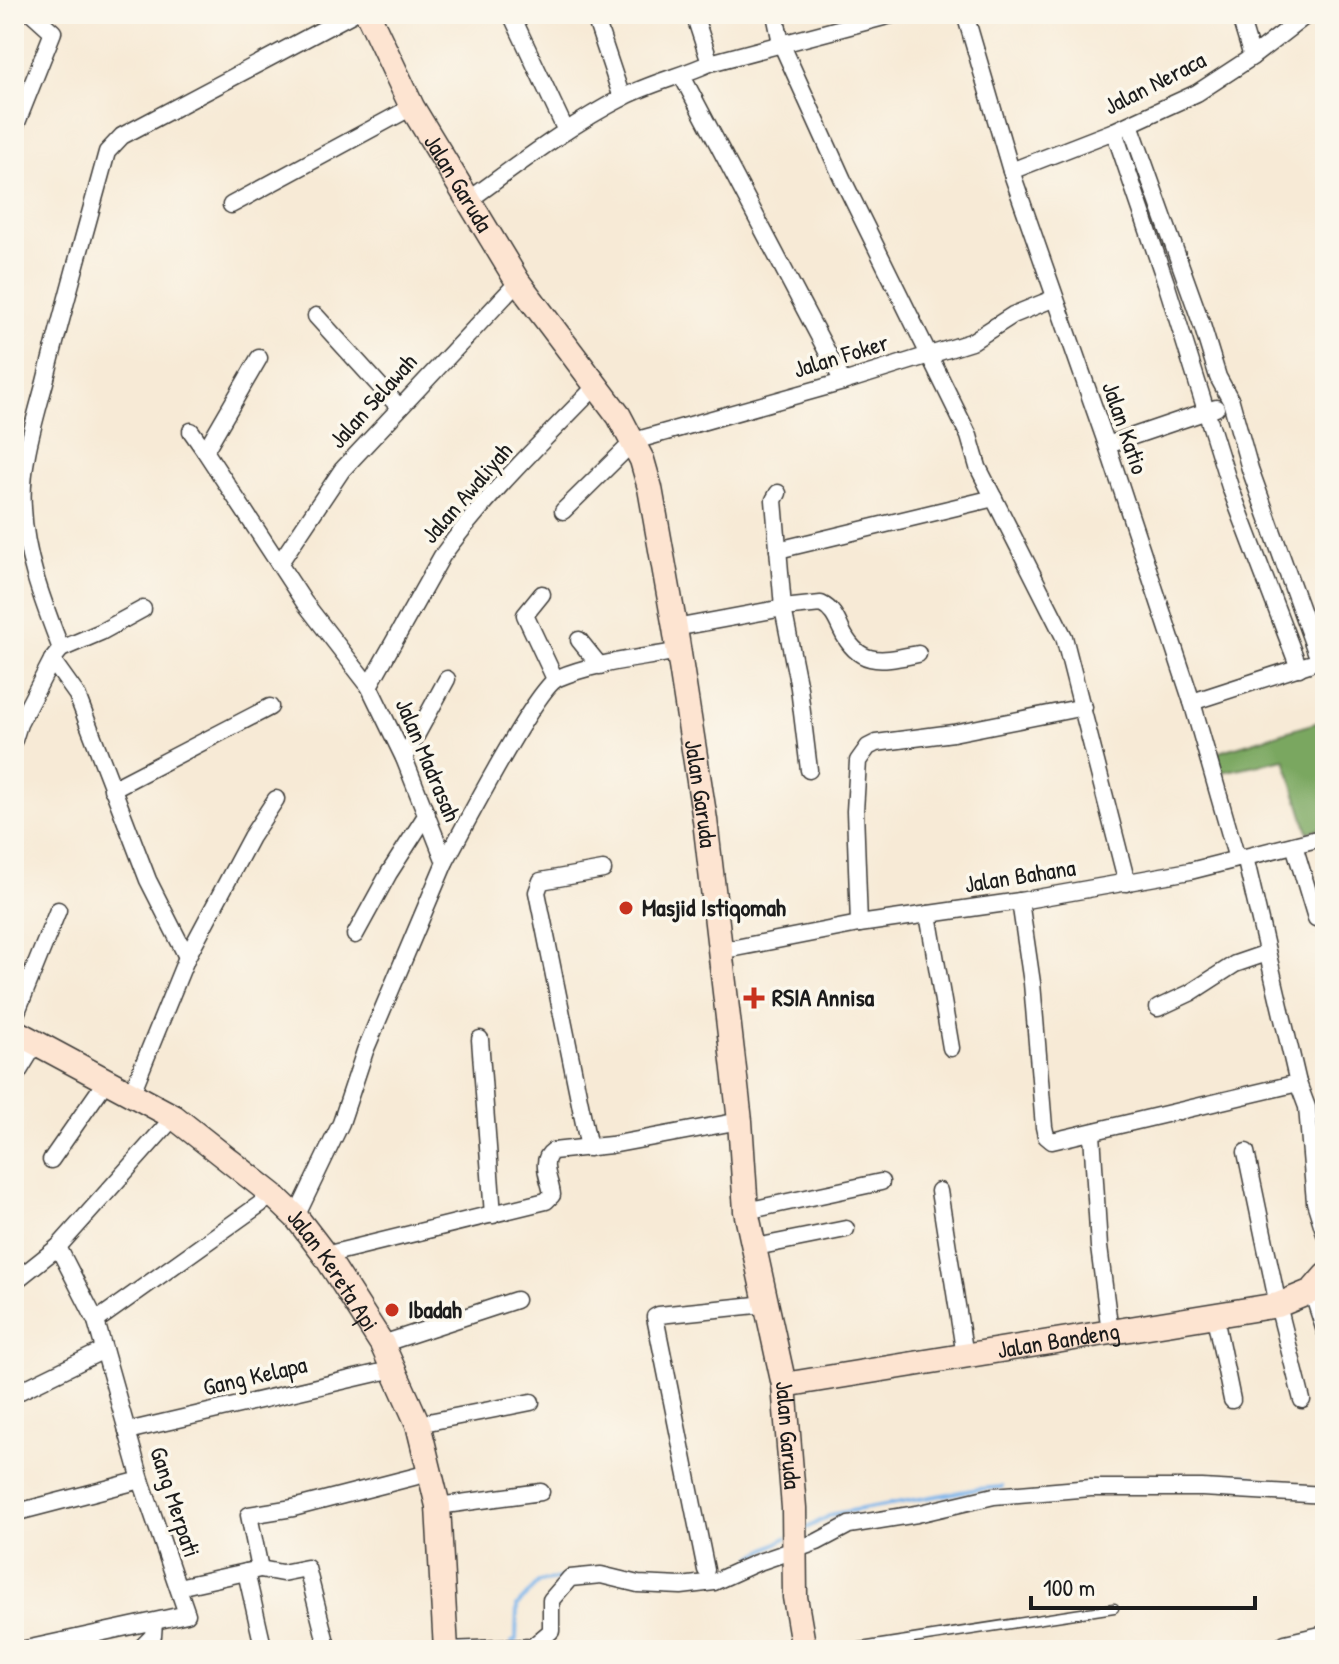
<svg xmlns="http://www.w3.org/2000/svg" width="1339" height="1664" font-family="'Patrick Hand',sans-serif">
<rect width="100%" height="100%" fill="#fbf7ec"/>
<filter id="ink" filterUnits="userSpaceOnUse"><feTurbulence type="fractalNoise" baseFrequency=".0125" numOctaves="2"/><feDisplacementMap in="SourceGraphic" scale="16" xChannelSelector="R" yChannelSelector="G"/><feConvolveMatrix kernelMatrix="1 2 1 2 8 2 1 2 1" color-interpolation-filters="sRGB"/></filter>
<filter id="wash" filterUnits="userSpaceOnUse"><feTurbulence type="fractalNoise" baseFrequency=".006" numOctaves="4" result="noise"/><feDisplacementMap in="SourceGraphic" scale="32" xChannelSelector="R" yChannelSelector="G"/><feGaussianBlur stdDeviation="1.8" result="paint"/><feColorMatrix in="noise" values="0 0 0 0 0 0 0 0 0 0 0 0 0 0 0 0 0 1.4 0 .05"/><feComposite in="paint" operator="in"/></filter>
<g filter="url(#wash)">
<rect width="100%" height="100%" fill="#f7ead6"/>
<polygon fill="#7aa760" stroke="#4b623e" stroke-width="2" points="1325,720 1325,827 1308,832 1285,759 1222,772 1216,753"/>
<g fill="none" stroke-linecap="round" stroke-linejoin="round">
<g stroke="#79b3ea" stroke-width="4">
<polyline points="1198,1481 1246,1475 1280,1486"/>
<polyline points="805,1529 833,1514 977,1489 1002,1487"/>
<polyline points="752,1557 786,1538"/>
<polyline points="512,1642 516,1640 517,1606 539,1582 563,1578"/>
</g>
</g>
</g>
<g filter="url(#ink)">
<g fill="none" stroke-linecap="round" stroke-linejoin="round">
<g stroke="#3d3b38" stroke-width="11">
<polyline id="lane" points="842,1650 1114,1608"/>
</g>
<g stroke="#3d3b38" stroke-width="19">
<g id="street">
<polyline points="511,14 566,131"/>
<polyline points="594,14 622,98"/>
<polyline points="694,14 710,63"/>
<polyline points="775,14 781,43 843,180 969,436 978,467 1064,637 1127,883"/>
<polyline points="965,14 1011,171 1107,445 1192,702 1237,859"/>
<polyline points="1239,14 1252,57"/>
<polyline points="682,76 843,382"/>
<polyline points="1130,124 1202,325 1218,377 1231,401 1250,469 1319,660"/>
<polyline points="14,130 53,32 33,14"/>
<polyline points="1114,131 1166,283 1230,487 1299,668"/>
<polyline points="1011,171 1114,131 1197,93 1252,57 1308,14"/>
<path d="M469 200C519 164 569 125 624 97 651 83 682 76 710 63L895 14"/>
<polyline points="231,205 412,107"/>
<polyline points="316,316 399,407"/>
<polyline points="259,358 205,451 304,602 369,686 404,758 445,862 365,1051 341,1123 296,1217"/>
<polyline points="191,431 205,451"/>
<polyline points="1107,445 1216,408"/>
<polyline points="778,493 774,500 783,608 799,688 809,770"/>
<polyline points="563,511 634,441 843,382 971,342 1013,315 1055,298"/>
<polyline points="778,550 994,498"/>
<polyline points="279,564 342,470 518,282"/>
<polyline points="542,594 525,615 555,679"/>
<path d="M675 628 783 608 821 604C832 609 836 618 841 629 859 668 882 661 918 654"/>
<polyline points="579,640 600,666"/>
<path d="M61 649C44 604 25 557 23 508 20 466 34 423 45 382 64 305 86 229 107 152L122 136 352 14"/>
<polyline points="52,660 77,695 148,880 187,957"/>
<path d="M369 686 442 556C487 494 543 441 596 386"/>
<polyline points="1192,702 1309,664"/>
<polyline points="14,740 19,724 52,660 61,649 101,632 143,609"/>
<polyline points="404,758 447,679"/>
<polyline points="112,789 270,707"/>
<polyline points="1294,845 1316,918 1325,917"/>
<polyline points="1245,857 1298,1083 1307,1107 1315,1202 1325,1234"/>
<path d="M445 862C461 833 536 688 558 678 595 662 640 659 679 651"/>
<polyline points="1020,901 1032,983 1044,1127 1046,1136 1052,1141 1298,1083"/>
<polyline points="928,914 951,1048"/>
<polyline points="859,924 855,811 858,761 868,747 876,743 953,733 1084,707"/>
<polyline points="355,935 389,873 427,814"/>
<polyline points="720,951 859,924 1020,901 1190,871 1325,837"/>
<polyline points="1158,1008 1190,993 1235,964 1267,953"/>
<polyline points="14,1019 58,910"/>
<polyline points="480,1039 493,1215"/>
<polyline points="14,1079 36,1043"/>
<polyline points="131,1095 187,957 251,837 276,799"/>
<polyline points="1092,1133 1099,1247 1110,1332"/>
<polyline points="589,1148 537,892 541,881 603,870"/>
<polyline points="1246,1152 1278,1305 1302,1400"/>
<polyline points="51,1160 106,1081"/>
<polyline points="939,1191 965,1356"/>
<polyline points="746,1211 881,1182"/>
<polyline points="756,1247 846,1229"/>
<path d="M325 1255 546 1201 552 1195C551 1181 538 1161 553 1151L611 1145 740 1121"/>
<polyline points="14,1282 58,1247 174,1117"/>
<polyline points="1312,1291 1325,1331"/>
<polyline points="1215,1317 1232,1400"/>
<polyline points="96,1321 273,1195"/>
<polyline points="382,1344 516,1300"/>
<polyline points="14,1394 104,1350"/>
<polyline points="418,1424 531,1402"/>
<polyline points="127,1431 394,1369"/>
<polyline points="438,1506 541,1492"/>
<polyline points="14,1513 141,1480"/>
<polyline points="260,1569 282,1573 307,1568 328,1650"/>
<polyline points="706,1570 655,1317 659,1315 766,1304"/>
<polyline points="246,1572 262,1642"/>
<polyline points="178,1587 260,1569 249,1515 293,1508 429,1473"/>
<polyline points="21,1650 187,1614 141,1480 96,1321 58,1247"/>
<polyline points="139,1650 153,1636 154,1622"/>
<polyline points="446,1650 532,1647 551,1631 551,1600 570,1578 601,1575 638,1584 681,1586 714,1582 756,1563 817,1542 849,1525 917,1514 994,1496 1091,1488 1202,1488 1325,1495"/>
<polyline points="1285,1650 1285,1643 1325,1634"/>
</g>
</g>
<g stroke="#3d3b38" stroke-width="27">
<g id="secondary">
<path id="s1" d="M368 14 412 107 518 282 619 416 642 460 650 488 675 628 705 820 740 1121 746 1211 784 1385 794 1508 795 1597 804 1650"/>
<path id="s2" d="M14 1031 174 1117 273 1195 296 1217 325 1255 382 1344 418 1424 438 1506 446 1650"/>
<path id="s3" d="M784 1385 1278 1305 1312 1291 1325 1276"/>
</g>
</g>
<use href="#lane" stroke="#fff" stroke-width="8"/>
<use href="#street" stroke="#fff" stroke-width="16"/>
<use href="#secondary" stroke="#fde4d1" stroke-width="24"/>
</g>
</g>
<g fill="#c8321e" stroke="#fbf7ec" stroke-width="3">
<circle cx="626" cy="908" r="8"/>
<path d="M750 986h8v8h8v8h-8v8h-8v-8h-8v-8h8z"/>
<circle cx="392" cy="1310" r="8"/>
</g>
<g text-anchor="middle" stroke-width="7" stroke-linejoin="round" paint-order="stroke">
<g font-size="24" fill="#1c1c1c" stroke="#fbf7ec">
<text transform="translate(1155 83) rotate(-27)" y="8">Jalan Neraca</text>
<text dy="8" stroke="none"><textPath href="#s1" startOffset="192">Jalan Garuda</textPath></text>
<text transform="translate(841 356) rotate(-17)" y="8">Jalan Foker</text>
<text transform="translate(373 401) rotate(-48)" y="8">Jalan Selawah</text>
<text transform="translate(1125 428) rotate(71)" y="8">Jalan Katio</text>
<text transform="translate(467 493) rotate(-49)" y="8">Jalan Awaliyah</text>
<text transform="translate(428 760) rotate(67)" y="8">Jalan Madrasah</text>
<text dy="8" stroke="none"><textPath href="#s1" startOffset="864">Jalan Garuda</textPath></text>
<text transform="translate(1020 876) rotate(-9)" y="8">Jalan Bahana</text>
<text dy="8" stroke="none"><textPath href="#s2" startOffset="404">Jalan Kereta Api</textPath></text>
<text dy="8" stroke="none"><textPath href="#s3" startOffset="278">Jalan Bandeng</textPath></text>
<text transform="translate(255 1376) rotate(-13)" y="8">Gang Kelapa</text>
<text dy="8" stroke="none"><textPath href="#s1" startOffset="1512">Jalan Garuda</textPath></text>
<text transform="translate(175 1502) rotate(72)" y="8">Gang Merpati</text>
</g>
<g font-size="24" font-weight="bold" fill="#1c1c1c" stroke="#fbf7ec" text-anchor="start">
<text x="642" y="916">Masjid Istiqomah</text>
<text x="772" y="1006">RSIA Annisa</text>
<text x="408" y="1318">Ibadah</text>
</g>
</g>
<rect width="1339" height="1664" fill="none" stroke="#fbf7ec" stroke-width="48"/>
<path d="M1031 1596v12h224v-12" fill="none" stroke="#1c1c1c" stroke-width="4"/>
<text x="1043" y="1596" font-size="24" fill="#1c1c1c" stroke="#fbf7ec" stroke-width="6" paint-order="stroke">100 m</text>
</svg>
